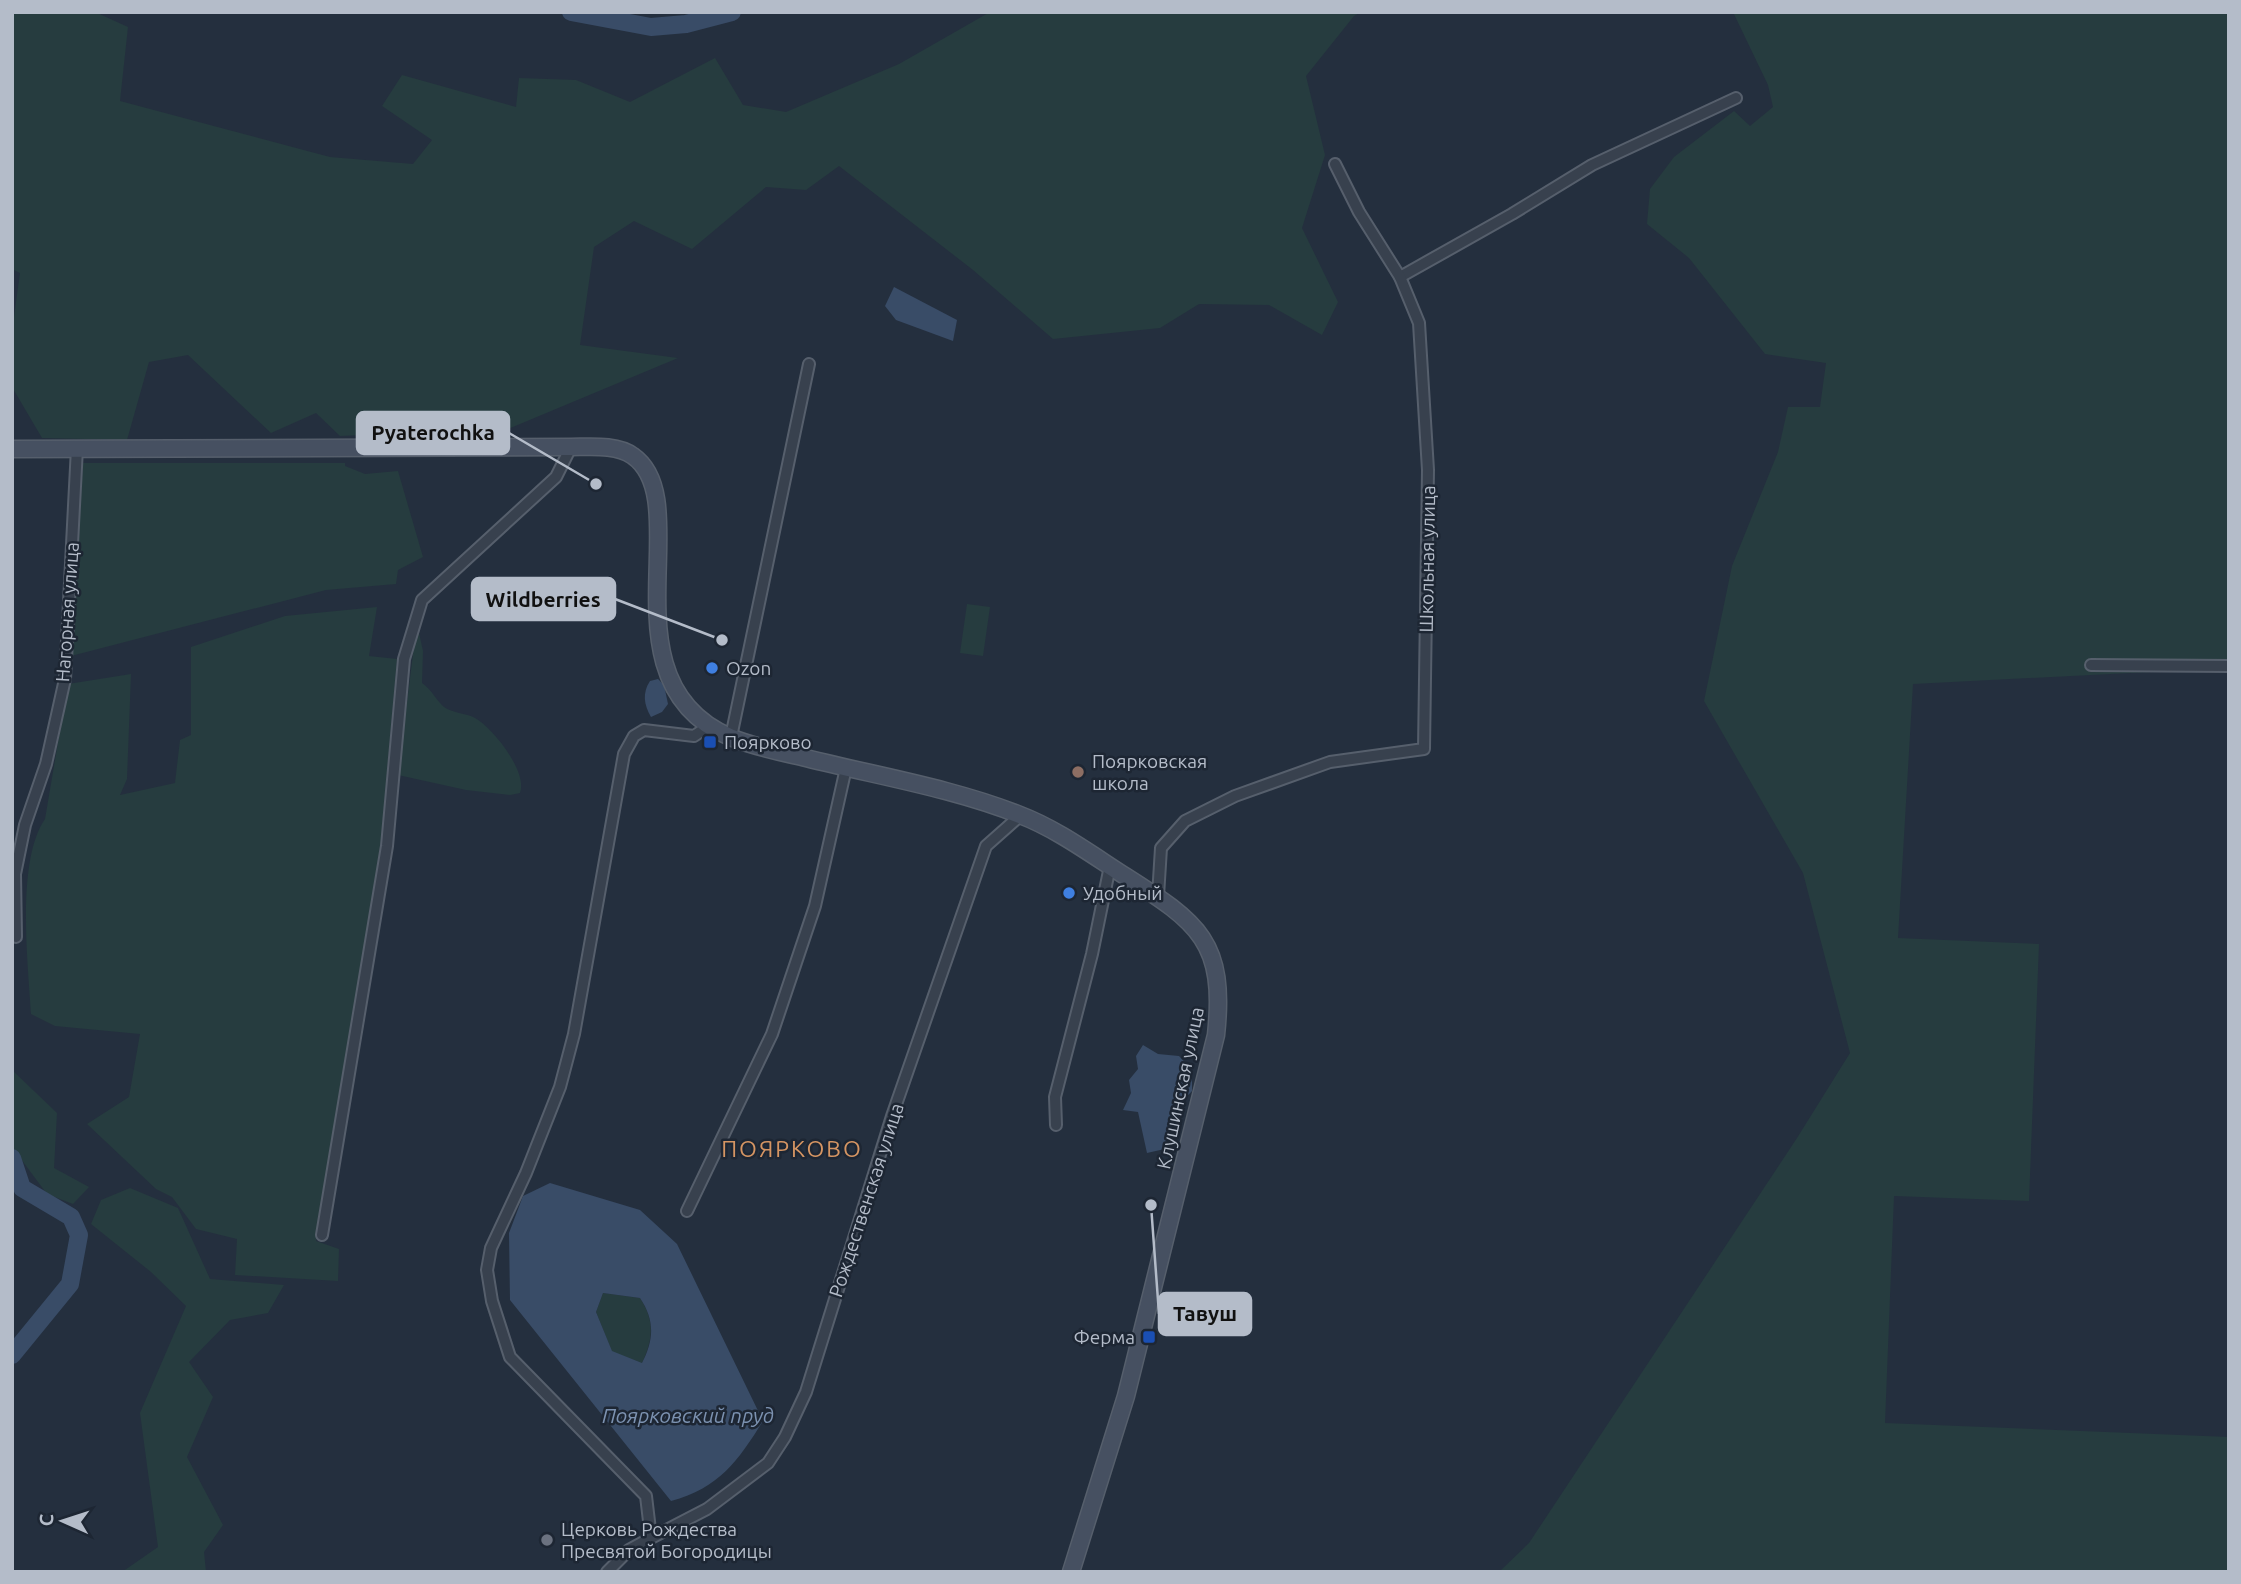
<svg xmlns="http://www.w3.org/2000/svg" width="2241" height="1584" font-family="Ubuntu,sans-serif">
<rect width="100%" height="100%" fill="#242f3e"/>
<g fill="#263c3f">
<polygon points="12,12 95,12 128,27 120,101 330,157 413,164 432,140 382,106 402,75 516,107 519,78 576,80 630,102 715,58 743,105 786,112 899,64 990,12 1361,12 1354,16 1306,76 1325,155 1302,228 1338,302 1322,335 1269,305 1199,304 1160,328 1053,339 973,270 839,166 806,190 766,187 692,249 634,221 594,247 580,345 678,358 508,429 340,436 316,413 271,433 188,355 149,362 127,440 42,438 12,387 12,331 20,273 12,269"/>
<polygon points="1733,12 2229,12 2229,668 1913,684 1898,938 2039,944 2029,1201 1894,1196 1885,1423 2229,1437 2229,1572 1499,1572 1529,1543 1797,1138 1850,1053 1803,873 1704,701 1732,566 1778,452 1788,407 1820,407 1826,363 1765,354 1689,258 1647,224 1650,189 1674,157 1734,111 1750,126 1773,107 1768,85"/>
<polygon points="83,463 345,463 345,466 365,474 398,471 423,557 398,570 396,584 326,590 71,656"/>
<polygon points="967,604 990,607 983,656 960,653"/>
<path d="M377 607 369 656 397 659 381 841 368 941 316 1241 339 1249 338 1281 235 1275 237 1239 196 1229 172 1197 156 1189 87 1124 129 1097 140 1034 55 1026 31 1014C28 963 16 861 45 819L68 684 131 674 127 779 120 795 175 783 180 740 191 735V647L285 616Z"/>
<path d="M419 633 423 651 422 683C432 690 436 700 444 707 452 713 466 713 475 718 493 728 528 772 520 793L510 795 466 790 398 775 415 638Z"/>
<polygon points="12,1070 57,1113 54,1168 89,1187 73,1204 47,1194 12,1147"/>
<polygon points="130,1188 178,1208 210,1279 284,1285 268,1313 230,1320 189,1362 213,1397 187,1457 223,1525 204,1552 206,1572 122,1572 158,1547 140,1413 186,1306 151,1272 91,1224 101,1200"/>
<path d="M603 1293 640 1298C655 1321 653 1339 642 1363L612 1352 596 1312Z"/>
</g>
<g fill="#394c67" fill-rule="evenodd">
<polygon points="894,287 957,320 953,341 896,320 885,306"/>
<path d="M658 679 664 685 668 704 662 712 651 717C644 705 642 693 650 681Z"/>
<polygon points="1143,1045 1158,1054 1179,1056 1192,1070 1192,1091 1176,1108 1169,1148 1147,1153 1138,1112 1123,1110 1131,1093 1129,1080 1138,1069 1136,1056"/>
<path d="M550 1183 640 1210 677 1244 763 1421C738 1461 719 1488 671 1501L510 1300 509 1233 523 1196ZM603 1293 640 1298C655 1320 654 1340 642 1363L612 1351 596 1312Z"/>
</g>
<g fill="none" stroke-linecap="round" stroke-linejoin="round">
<g stroke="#394c67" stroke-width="18">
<polyline points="571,12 651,27 686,24 732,12"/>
<polyline points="12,1158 22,1188 71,1217 79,1235 70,1284 12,1355"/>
</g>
<g stroke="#565f6c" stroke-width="14">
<g id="minor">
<polyline points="1400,277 1512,214 1592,165 1736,98"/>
<polyline points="2091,665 2229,666"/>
<polyline points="731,737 809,364"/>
<polyline points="1158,896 1161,848 1185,821 1235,796 1330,762 1424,749 1428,470 1419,323 1400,277 1359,212 1335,164"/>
<polyline points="16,937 15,874 25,825 46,764 65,679 77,448"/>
<polyline points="1056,1125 1055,1097 1092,954 1110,866"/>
<polyline points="687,1211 772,1034 815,906 846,768"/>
<polyline points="322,1235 387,846 404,659 422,600 556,477 571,447"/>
<polyline points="651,1538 707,1509 768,1463 785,1437 806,1392 892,1116 986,846 1021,815"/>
<polyline points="607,1572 629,1550 651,1538 646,1496 510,1357 492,1301 487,1270 491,1248 526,1173 560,1087 574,1034 624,754 634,736 644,730 694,736 709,726"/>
</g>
</g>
<g stroke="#565f6c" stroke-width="19">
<path id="secondary" d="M12 449 571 447C589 447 617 444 633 456 699 502 599 681 730 737 754 747 780 752 806 758 877 776 952 788 1020 815 1057 829 1092 855 1125 876 1199 923 1226 942 1216 1035L1126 1396 1071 1572"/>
</g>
<use href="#minor" stroke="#38414e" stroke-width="10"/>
<use href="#secondary" stroke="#465061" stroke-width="16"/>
</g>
<g fill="#3f7fe0" stroke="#1d2633" stroke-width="2.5">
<circle cx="712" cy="668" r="7"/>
<circle cx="1069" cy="893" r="7"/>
</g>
<g fill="#1a4fb4" stroke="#1d2633" stroke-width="2.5">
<rect x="703" y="735" width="14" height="14" rx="3.5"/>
<rect x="1142" y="1330" width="14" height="14" rx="3.5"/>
</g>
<circle fill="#8d6e63" stroke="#1d2633" stroke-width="2.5" cx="1078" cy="772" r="7"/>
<circle fill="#6b7280" stroke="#1d2633" stroke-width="2.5" cx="547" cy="1540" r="7"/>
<g text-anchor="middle" stroke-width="5" stroke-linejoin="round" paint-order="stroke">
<g font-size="19" fill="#b4bcc9" stroke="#1d2633">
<text transform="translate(1427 559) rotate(-89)" y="7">Школьная улица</text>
<text transform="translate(67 612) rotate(-86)" y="7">Нагорная улица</text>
<text transform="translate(1180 1088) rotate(-78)" y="7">Клушинская улица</text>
<text transform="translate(866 1200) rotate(-72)" y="7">Рождественская улица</text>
</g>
<g font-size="19" fill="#b4bcc9" stroke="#1d2633" text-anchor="start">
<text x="726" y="675">Ozon</text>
<text x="724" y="749">Поярково</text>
<text x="1092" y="768">Поярковская<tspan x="1092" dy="22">школа</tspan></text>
<text x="1083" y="900">Удобный</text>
<text x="1135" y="1344" text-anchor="end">Ферма</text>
<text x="561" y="1536">Церковь Рождества<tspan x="561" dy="22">Пресвятой Богородицы</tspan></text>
</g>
<g font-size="21" font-style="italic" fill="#7c92b1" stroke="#1d2633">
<text x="688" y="1423">Поярковский пруд</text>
</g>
<g font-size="23" letter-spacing="2" fill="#d59563" stroke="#1d2633">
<text x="792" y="1157">ПОЯРКОВО</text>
</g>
</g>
<path fill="none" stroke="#b4bcc9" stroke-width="2.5" d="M596 484L509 433M722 640L615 599M1151 1205L1159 1314"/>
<g fill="#b4bcc9" stroke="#1d2633" stroke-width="2.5">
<circle cx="596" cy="484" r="7"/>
<circle cx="722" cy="640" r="7"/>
<circle cx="1151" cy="1205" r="7"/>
</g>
<g fill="#b4bcc9" stroke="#b4bcc9" stroke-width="2.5">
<rect x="357" y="412" width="152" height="42" rx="7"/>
<rect x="472" y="578" width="143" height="42" rx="7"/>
<rect x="1159" y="1293" width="92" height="42" rx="7"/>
</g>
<g font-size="21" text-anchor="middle" font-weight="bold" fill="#111">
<text x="433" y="440">Pyaterochka</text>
<text x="543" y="607">Wildberries</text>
<text x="1205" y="1321">Тавуш</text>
</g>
<rect width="2241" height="1584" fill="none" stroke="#b4bcc9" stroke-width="28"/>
<g transform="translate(63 1521) rotate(273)" stroke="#1d2633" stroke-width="5" paint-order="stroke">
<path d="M0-5L12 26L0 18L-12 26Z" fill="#b4bcc9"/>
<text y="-10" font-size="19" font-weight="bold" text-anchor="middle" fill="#b4bcc9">С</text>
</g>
</svg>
